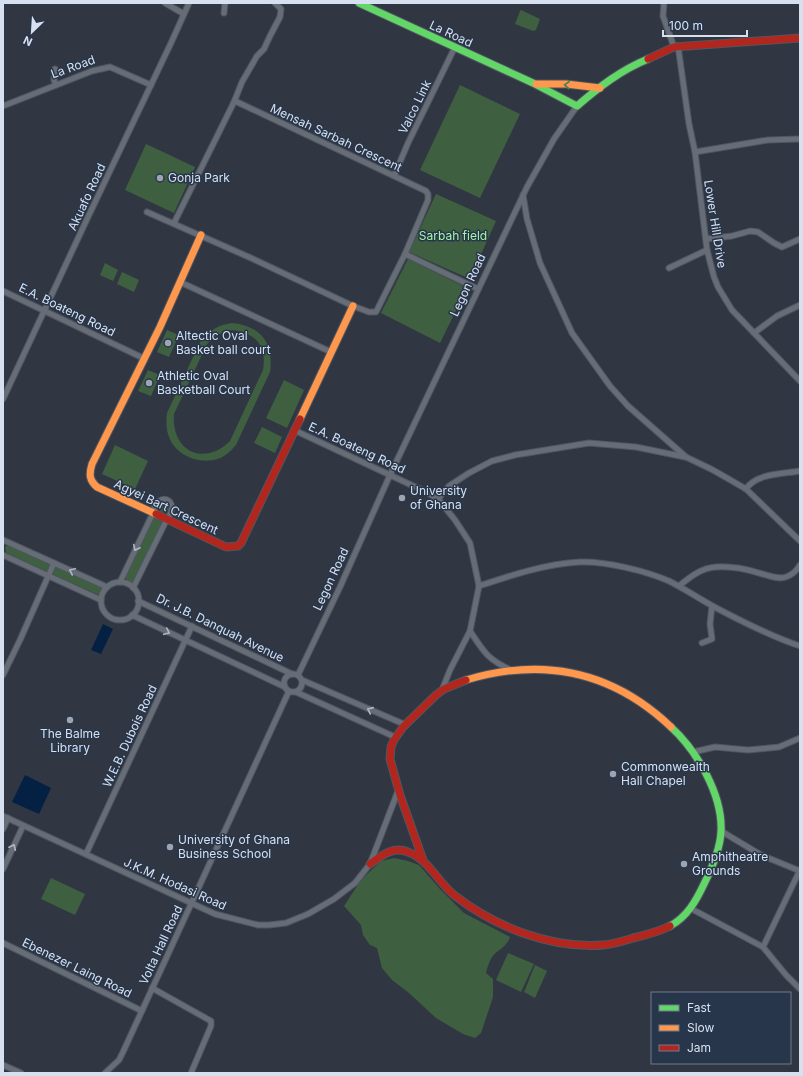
<svg xmlns="http://www.w3.org/2000/svg" width="803" height="1076" font-family="Inter,sans-serif">
<rect width="100%" height="100%" fill="#303743"/>
<g fill="#3f5f41" fill-rule="evenodd">
<polygon points="521,10 540,19 536,30 533,31 515,24 520,11"/>
<polygon points="460,85 520,114 480,198 420,170"/>
<polygon points="146,144 195,167 174,213 125,190"/>
<polygon points="436,194 496,221 470,279 409,252"/>
<polygon points="408,259 467,288 440,343 381,313"/>
<polygon points="105,263 118,270 113,281 100,275"/>
<polygon points="122,272 139,280 134,292 117,284"/>
<path d="M232 323C261 326 274 343 270 372L236 445C233 448 231 451 227 454 209 468 177 459 169 437 166 429 166 421 167 413L201 340C211 330 218 325 232 323ZM232 330C256 333 267 346 263 370L230 441C204 467 171 451 174 414L207 344C215 336 221 332 232 330Z"/>
<polygon points="167,330 179,335 169,357 157,352"/>
<polygon points="148,370 160,375 151,396 138,391"/>
<polygon points="284,380 304,390 287,428 266,418"/>
<polygon points="262,427 282,437 275,453 254,443"/>
<polygon points="115,445 148,461 135,489 102,474"/>
<circle cx="164" cy="508" r="4.5"/>
<polygon points="154,517 163,521 133,582 129,582 126,579 126,576"/>
<polygon points="8,545 50,564 49,569 46,571 6,553 5,547"/>
<polygon points="57,566 102,588 102,593 99,595 54,575 52,571 54,568"/>
<path d="M394 858 408 861 419 865 440 889 464 913 510 937C507 947 497 950 492 957 489 962 487 968 486 973L493 979V997L481 1033 475 1038 463 1034 436 1018 409 993 392 980 382 968 377 948 370 945 363 935 361 925 344 906 361 880 381 861Z"/>
<polygon points="51,878 85,894 75,915 41,899"/>
<polygon points="508,953 534,964 521,992 496,980"/>
<polygon points="535,965 547,971 535,998 524,992"/>
</g>
<g fill="#042144">
<polygon points="103,624 113,629 101,654 91,650"/>
<polygon points="25,775 51,788 39,814 12,802"/>
</g>
<g fill="none" stroke-linecap="round" stroke-linejoin="round">
<g stroke="#4f5661" stroke-width="7">
<g id="street">
<polyline points="165,3 184,14"/>
<polyline points="664,3 663,16 674,47"/>
<polyline points="224,13 225,3"/>
<polyline points="678,46 689,124 695,152 707,250 714,277 718,287 732,310 800,381"/>
<polyline points="55,69 54,80 56,85"/>
<polyline points="3,106 92,71 110,67 151,85"/>
<polyline points="695,152 768,140 800,139"/>
<polyline points="394,176 408,143 455,47"/>
<polyline points="523,195 527,219 540,263 572,333 610,386 628,406 686,457 713,470 746,489 800,541"/>
<polyline points="147,212 251,258 353,306 369,312 376,312 405,254 428,200 428,194 426,191 235,101 234,102"/>
<polyline points="174,223 234,102 242,82 257,56 264,49 270,36 280,17 281,9 275,3"/>
<polyline points="706,239 732,236 750,231 758,232 774,243 782,247 800,239"/>
<polyline points="405,254 478,289"/>
<polyline points="669,268 707,250"/>
<polyline points="180,282 331,352"/>
<polyline points="3,291 143,358"/>
<polyline points="754,333 777,316 800,305"/>
<polyline points="3,399 88,217 171,43 189,3"/>
<polyline points="294,430 424,491 438,499 455,520 470,543 479,586 470,631 450,670 442,690"/>
<path d="M746 489C757 473 783 474 800 471"/>
<polyline points="438,499 449,486 469,473 492,461 515,455 589,443 636,447 685,457"/>
<polyline points="3,540 107,587"/>
<polyline points="3,555 101,600"/>
<path d="M120 582 153 513C157 489 182 500 167 519L133 588"/>
<circle cx="120" cy="601" r="19"/>
<path d="M479 586C512 575 545 564 580 562 605 561 646 571 669 581 687 590 704 602 722 611 747 624 773 637 800 646"/>
<path d="M679 586C690 577 701 568 716 567 730 566 746 569 759 573 767 575 778 580 786 577 792 575 797 570 800 565"/>
<polyline points="138,601 292,674"/>
<polyline points="132,615 285,687"/>
<path d="M470 631C484 652 487 659 511 670"/>
<polyline points="702,643 712,639 710,624 712,606"/>
<circle cx="293" cy="683" r="9"/>
<polyline points="3,675 20,640 54,563"/>
<polyline points="298,675 340,587 390,475 527,187 554,139 577,106"/>
<polyline points="302,680 406,725"/>
<polyline points="296,692 395,737"/>
<polyline points="693,752 715,747 748,750 779,747 800,738"/>
<polyline points="3,816 215,914 258,925 269,925 286,923 308,914 334,899 355,883 370,864 398,791"/>
<polyline points="3,829 8,818"/>
<polyline points="721,831 761,855 800,871"/>
<polyline points="86,854 192,626"/>
<polyline points="3,869 23,826"/>
<polyline points="690,908 763,947 786,975 800,989"/>
<polyline points="3,943 142,1011"/>
<polyline points="763,947 799,872"/>
<polyline points="152,988 211,1021 211,1026 191,1073"/>
<polyline points="3,1065 21,1073"/>
<polyline points="105,1073 119,1060 123,1052 289,691"/>
</g>
</g>
<g stroke="#4f5661" stroke-width="9">
<g id="fast">
<path d="M359 3 533 83 577 106C599 87 621 70 648 59"/>
<path d="M670 926C687 917 696 901 704 884 712 868 720 850 721 832 723 795 697 751 671 727"/>
</g>
</g>
<g stroke="#4f5661" stroke-width="9">
<g id="slow">
<polyline points="536,84 566,84 600,88"/>
<polyline points="300,419 353,306"/>
<path d="M156 514 97 487C89 480 89 474 92 464L160 327 201 235"/>
<path d="M466 680C543 657 612 671 671 727"/>
</g>
</g>
<g stroke="#4f5661" stroke-width="9">
<g id="jam">
<polyline points="648,59 674,47 800,38"/>
<polyline points="156,514 226,547 238,546 241,543 300,419"/>
<polyline points="423,860 400,795 390,759 391,747 394,740 403,727 436,695 444,689 466,680"/>
<path d="M370 864C382 855 393 846 408 852 428 859 438 882 454 895 495 927 551 949 603 945 614 944 623 941 633 938 646 935 658 932 670 926"/>
</g>
</g>
<use href="#street" stroke="#676d77" stroke-width="5"/>
<use href="#fast" stroke="#63d668" stroke-width="7"/>
<use href="#slow" stroke="#ff974d" stroke-width="7"/>
<use href="#jam" stroke="#b3261e" stroke-width="7"/>
</g>
<defs><path id="oneway-chevron" d="M-2-3.5L2.5 0L-2 3.5" fill="none" stroke-width="1.6" stroke-linecap="round" stroke-linejoin="round"/></defs>
<use stroke="#437e58" href="#oneway-chevron" transform="translate(567 85) rotate(-176)"/>
<g stroke="#b0b8c4">
<use href="#oneway-chevron" transform="translate(136 548) rotate(117)"/>
<use href="#oneway-chevron" transform="translate(72 571) rotate(-155)"/>
<use href="#oneway-chevron" transform="translate(167 632) rotate(25)"/>
<use href="#oneway-chevron" transform="translate(370 710) rotate(-156)"/>
<use href="#oneway-chevron" transform="translate(13 847) rotate(-65)"/>
</g>
<g fill="#9da5b2" stroke="#28364b" stroke-width="1.5">
<circle cx="160" cy="178" r="4"/>
<circle cx="168" cy="343" r="4"/>
<circle cx="149" cy="383" r="4"/>
<circle cx="402" cy="498" r="4"/>
<circle cx="70" cy="720" r="4"/>
<circle cx="613" cy="774" r="4"/>
<circle cx="170" cy="847" r="4"/>
<circle cx="684" cy="864" r="4"/>
</g>
<g text-anchor="middle" stroke-width="3" stroke-linejoin="round" paint-order="stroke">
<g font-size="12" fill="#d7e0ee" stroke="#28364b">
<text transform="translate(451 34) rotate(25)" y="4">La Road</text>
<text transform="translate(73 67) rotate(-20)" y="4">La Road</text>
<text transform="translate(415 107) rotate(-64)" y="4">Valco Link</text>
<text transform="translate(336 138) rotate(25)" y="4">Mensah Sarbah Crescent</text>
<text transform="translate(87 197) rotate(-65)" y="4">Akuafo Road</text>
<text transform="translate(715 224) rotate(81)" y="4">Lower Hill Drive</text>
<text transform="translate(468 285) rotate(-65)" y="4">Legon Road</text>
<text transform="translate(67 310) rotate(26)" y="4">E.A. Boateng Road</text>
<text transform="translate(357 448) rotate(25)" y="4">E.A. Boateng Road</text>
<text transform="translate(166 507) rotate(25)" y="4">Agyei Bart Crescent</text>
<text transform="translate(331 579) rotate(-65)" y="4">Legon Road</text>
<text transform="translate(220 628) rotate(26)" y="4">Dr. J.B. Danquah Avenue</text>
<text transform="translate(130 736) rotate(-65)" y="4">W.E.B. Dubois Road</text>
<text transform="translate(175 884) rotate(24)" y="4">J.K.M. Hodasi Road</text>
<text transform="translate(161 945) rotate(-65)" y="4">Volta Hall Road</text>
<text transform="translate(77 968) rotate(26)" y="4">Ebenezer Laing Road</text>
</g>
<g font-size="12" fill="#d7e0ee" stroke="#28364b" text-anchor="start">
<text x="168" y="182">Gonja Park</text>
<text x="176" y="340">Altectic Oval<tspan x="176" dy="14">Basket ball court</tspan></text>
<text x="157" y="380">Athletic Oval<tspan x="157" dy="14">Basketball Court</tspan></text>
<text x="410" y="495">University<tspan x="410" dy="14">of Ghana</tspan></text>
<text x="70" y="738" text-anchor="middle">The Balme<tspan x="70" dy="14">Library</tspan></text>
<text x="621" y="771">Commonwealth<tspan x="621" dy="14">Hall Chapel</tspan></text>
<text x="178" y="844">University of Ghana<tspan x="178" dy="14">Business School</tspan></text>
<text x="692" y="861">Amphitheatre<tspan x="692" dy="14">Grounds</tspan></text>
</g>
<g font-size="12" fill="#a6f5a7" stroke="#28364b">
<text x="453" y="240">Sarbah field</text>
</g>
</g>
<rect width="803" height="1076" fill="none" stroke="#d7e0ee" stroke-width="8"/>
<rect x="651" y="992" width="140" height="72" fill="#28364b" stroke="#6e7a8c"/>
<rect x="659" y="1005" width="20" height="6" fill="#63d668" stroke="#6e7a8c"/>
<text x="687" y="1012" font-size="12" fill="#d7e0ee">Fast</text>
<rect x="659" y="1025" width="20" height="6" fill="#ff974d" stroke="#6e7a8c"/>
<text x="687" y="1032" font-size="12" fill="#d7e0ee">Slow</text>
<rect x="659" y="1045" width="20" height="6" fill="#b3261e" stroke="#6e7a8c"/>
<text x="687" y="1052" font-size="12" fill="#d7e0ee">Jam</text>
<g transform="translate(32 32) rotate(205)" stroke="#28364b" stroke-width="3" paint-order="stroke">
<path d="M0-3L7 15L0 10L-7 15Z" fill="#d7e0ee"/>
<text y="-6" font-size="11" font-weight="bold" text-anchor="middle" fill="#d7e0ee">N</text>
</g>
<path d="M663 30v6h84v-6" fill="none" stroke="#d7e0ee" stroke-width="2"/>
<text x="669" y="30" font-size="12" fill="#d7e0ee" stroke="#28364b" stroke-width="3" paint-order="stroke">100 m</text>
</svg>
